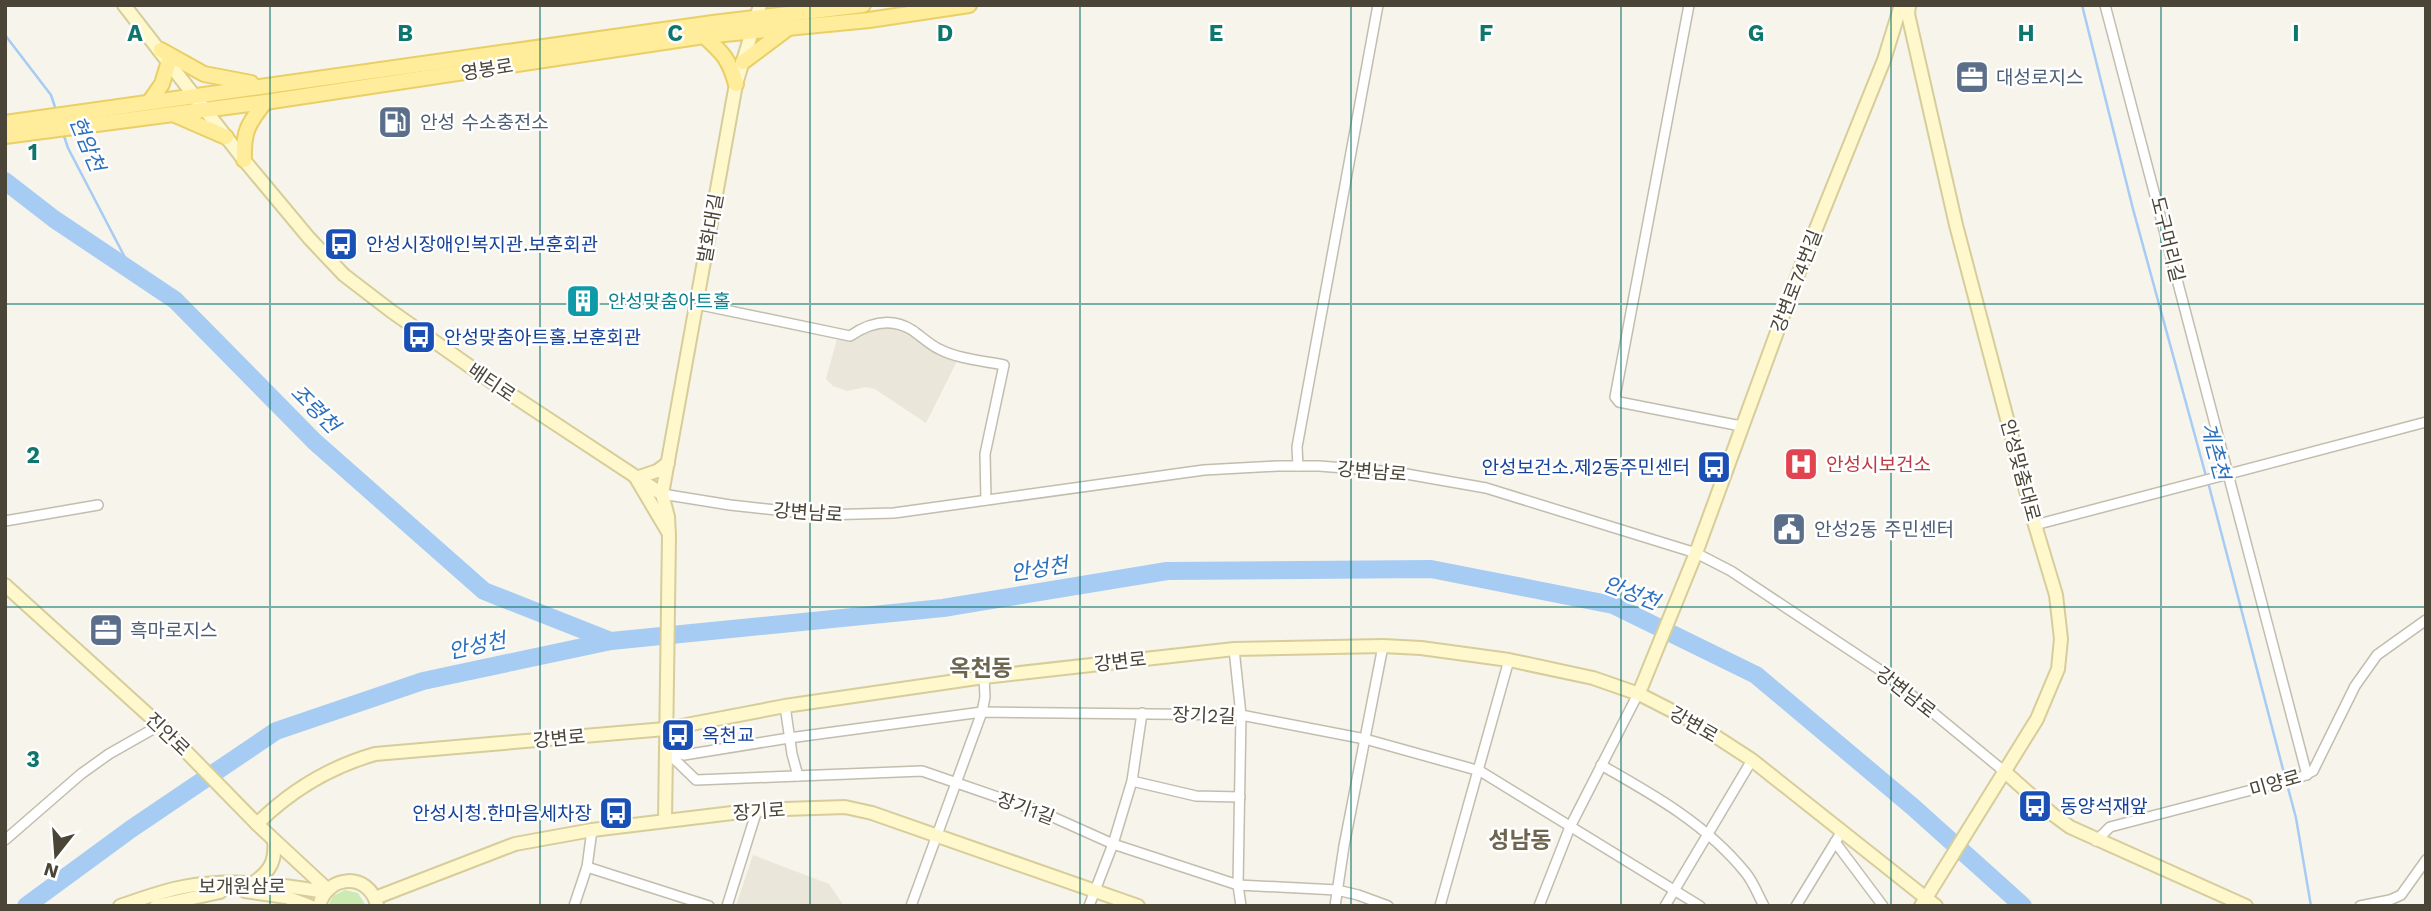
<svg xmlns="http://www.w3.org/2000/svg" width="2431" height="911" font-family="'Work Sans','Noto Sans KR',sans-serif">
<rect width="100%" height="100%" fill="#f6f4eb"/>
<g fill="#eae6d9">
<polygon points="880,326 895,326 958,359 926,423 875,389 866,387 847,391 833,386 826,379 837,339 850,339 867,329"/>
<polygon points="753,855 829,884 844,906 736,906"/>
</g>
<polygon fill="#ccebb3" points="345,890 358,893 366,906 328,906 333,896"/>
<g fill="none" stroke-linecap="round" stroke-linejoin="round">
<g stroke="#a6ccf4" stroke-width="2.5">
<polyline points="2082,5 2133,209 2206,476"/>
<polyline points="5,35 51,95 56,110"/>
<polyline points="63,133 68,148 132,271"/>
<polyline points="2208,482 2285,777"/>
<polyline points="2287,784 2296,818 2311,906"/>
</g>
<g stroke="#a6ccf4" stroke-width="18">
<polyline points="5,181 54,219 175,300 315,442 484,591 611,641"/>
<polyline points="26,906 131,829 276,731 423,681 611,641 943,608 1167,571 1431,569 1613,605 1756,675 1913,807 2023,906"/>
</g>
<g stroke="#c2bdad" stroke-width="12">
<g id="street">
<polyline points="1689,5 1615,397 1619,402 1741,426"/>
<polyline points="2105,5 2307,775"/>
<path d="M696 304 850 336C869 323 891 317 912 330 921 336 930 345 939 349 958 359 984 361 1004 365L985 454 986 500"/>
<polyline points="1298,466 1297,447 1378,5"/>
<polyline points="662,494 730,505 822,515 894,513 1204,470 1277,466 1319,466 1395,472 1486,488 1696,553 1731,571 1886,674 2005,772"/>
<polyline points="5,521 98,505"/>
<polyline points="2035,525 2426,422"/>
<polyline points="1234,649 1241,715 1238,885 1241,906"/>
<polyline points="785,706 792,754 798,776"/>
<polyline points="666,750 684,755 789,738 982,712 1241,715 1365,739 1480,771 1700,906"/>
<polyline points="667,752 696,780 922,771 1044,813 1113,844 1238,885 1337,890 1358,895 1388,906"/>
<path d="M1601 765C1654 795 1706 824 1745 872 1753 881 1758 895 1764 906"/>
<polyline points="1132,781 1196,796 1240,797"/>
<polyline points="5,840 81,774 109,754 160,725"/>
<polyline points="2096,841 2110,827 2301,777 2313,771 2355,686 2377,655 2426,620"/>
<polyline points="1835,842 1883,906"/>
<polyline points="587,867 709,906"/>
<polyline points="574,906 587,867 592,830"/>
<polyline points="727,906 757,810"/>
<polyline points="911,906 982,712 985,697 984,677"/>
<polyline points="1089,906 1113,844 1132,781 1142,713"/>
<polyline points="1335,906 1344,846 1383,646"/>
<polyline points="1440,906 1509,660"/>
<polyline points="1539,906 1570,827 1640,690"/>
<polyline points="1665,906 1752,760"/>
<polyline points="1796,906 1842,831"/>
<polyline points="2360,906 2390,900 2401,895 2426,860"/>
</g>
</g>
<g stroke="#d7cd9a" stroke-width="16">
<g id="secondary">
<polyline points="124,5 244,160 309,238 344,275 391,311 492,382 662,494 668,517 669,536 665,821"/>
<polyline points="1909,5 1908,14 1956,225 2035,525 2056,595 2061,639 2058,669 2037,719 1921,906"/>
<polyline points="668,463 657,471 636,478 668,532"/>
<polyline points="662,494 736,84 760,5"/>
<polyline points="5,585 165,730 257,824 327,889"/>
<polyline points="1641,688 1696,553 1803,261 1884,60 1901,5"/>
<polyline points="2005,772 2051,813 2070,827 2246,906"/>
<path d="M257 824C290 791 330 767 375 754L665 729 785 706 984 677 1234 649 1383 646 1421 648 1509 660 1593 678 1639 694 1692 721 1752 760 1936 906"/>
<path d="M253 883C271 871 276 860 274 840"/>
<polyline points="245,891 286,897 310,906"/>
<polyline points="375,898 515,844 592,830 757,810 845,807 872,813 1138,906"/>
<path d="M120 906C141 899 161 891 183 887 229 878 279 884 325 892"/>
<polyline points="156,906 220,892"/>
<path d="M319 906C327 874 369 872 377 905"/>
</g>
</g>
<g stroke="#e9cf66" stroke-width="18">
<g id="primary">
<path d="M704 36C723 53 729 59 736 84"/>
<polyline points="161,50 204,74 251,83"/>
<polyline points="743,62 787,29"/>
<polyline points="150,101 162,84 169,61"/>
<polyline points="173,114 226,137"/>
<polyline points="5,123 713,23 863,5"/>
<polyline points="5,136 265,102 704,36 869,20 969,5"/>
<path d="M244 160C243 131 248 124 265 102"/>
</g>
</g>
<use href="#street" stroke="#fff" stroke-width="9"/>
<use href="#secondary" stroke="#fff8cc" stroke-width="12"/>
<use href="#primary" stroke="#ffed9b" stroke-width="14"/>
</g>
<path fill="none" stroke="#0f766e" stroke-width="2" stroke-opacity="0.55" d="M270 5V906M540 5V906M810 5V906M1080 5V906M1351 5V906M1621 5V906M1891 5V906M2161 5V906M5 304H2426M5 607H2426"/>
<defs>
<g id="office-square" transform="scale(1.75)"><rect x="-9" y="-9" width="18" height="18" rx="4" fill="#5c6f8a" stroke="#fff"/><path d="M-6-3h4V-5.5h4V-3h4V5H-6ZM-1-4.5V-3h2v-1.5ZM-6 0V1H6V0Z" fill="#fff"/></g>
<g id="fuel-square" transform="scale(1.75)"><rect x="-9" y="-9" width="18" height="18" rx="4" fill="#5c6f8a" stroke="#fff"/><path d="M-5.5-6h7V0h2V4h1.3V-2.5L3-4.5l.8-.8L6-3V5H2.5V1h-1V6h-7ZM-4.2-4.7v3.2H.2V-4.7Z" fill="#fff"/></g>
<g id="bus-square" transform="scale(1.75)"><rect x="-9" y="-9" width="18" height="18" rx="4" fill="#1a4fb4" stroke="#fff"/><path d="M-5-6H5V4H4V6H2V4H-2V6H-4V4H-5ZM-3.5-4V0h7V-4ZM-3.5 1.2v1.5H-2V1.2ZM2 1.2v1.5H3.5V1.2Z" fill="#fff"/></g>
<g id="building-square" transform="scale(1.75)"><rect x="-9" y="-9" width="18" height="18" rx="4" fill="#0f9aa8" stroke="#fff"/><path d="M-4-6H4V6H1V3H-1V6H-4ZM-2.5-4.3h1.7v1.8h-1.7ZM.8-4.3h1.7v1.8H.8ZM-2.5-1h1.7V.8h-1.7ZM.8-1h1.7V.8H.8Z" fill="#fff"/></g>
<g id="hospital-square" transform="scale(1.75)"><rect x="-9" y="-9" width="18" height="18" rx="4" fill="#e0444e" stroke="#fff"/><path d="M-5-5h3v3.5h4V-5h3V5h-3V1.5h-4V5h-3Z" fill="#fff"/></g>
<g id="civic-square" transform="scale(1.75)"><rect x="-9" y="-9" width="18" height="18" rx="4" fill="#5c6f8a" stroke="#fff"/><path d="M-.6-6.5H3V-4.5H.6V-3L4-1V1h2V6H-6V1h2V-1L-.6-3ZM-1.2 2.5V6h2.4V2.5Z" fill="#fff"/></g>
</defs>
<g fill-rule="evenodd">
<use href="#office-square" x="1972" y="77"/>
<use href="#fuel-square" x="395" y="122"/>
<use href="#bus-square" x="341" y="244"/>
<use href="#building-square" x="583" y="301"/>
<use href="#bus-square" x="419" y="337"/>
<use href="#hospital-square" x="1801" y="464"/>
<use href="#bus-square" x="1714" y="467"/>
<use href="#civic-square" x="1789" y="529"/>
<use href="#office-square" x="106" y="630"/>
<use href="#bus-square" x="678" y="735"/>
<use href="#bus-square" x="2035" y="806"/>
<use href="#bus-square" x="616" y="813"/>
</g>
<g text-anchor="middle" stroke-width="5" stroke-linejoin="round" paint-order="stroke">
<g font-size="19" fill="#4b4538" stroke="#fff">
<text transform="translate(487 69) rotate(-9)" y="7">영봉로</text>
<text transform="translate(710 228) rotate(-80)" y="7">발화대길</text>
<text transform="translate(2168 239) rotate(76)" y="7">도구머리길</text>
<text transform="translate(1796 281) rotate(-69)" y="7">강변로74번길</text>
<text transform="translate(492 382) rotate(34)" y="7">배티로</text>
<text transform="translate(2021 470) rotate(75)" y="7">안성맞춤대로</text>
<text transform="translate(1372 471) rotate(5)" y="7">강변남로</text>
<text transform="translate(808 512) rotate(4)" y="7">강변남로</text>
<text transform="translate(1120 661) rotate(-6)" y="7">강변로</text>
<text transform="translate(1906 692) rotate(38)" y="7">강변남로</text>
<text transform="translate(1204 715) rotate(2)" y="7">장기2길</text>
<text transform="translate(1694 724) rotate(30)" y="7">강변로</text>
<text transform="translate(168 734) rotate(44)" y="7">진안로</text>
<text transform="translate(559 738) rotate(-5)" y="7">강변로</text>
<text transform="translate(2275 783) rotate(-16)" y="7">미양로</text>
<text transform="translate(1026 808) rotate(20)" y="7">장기1길</text>
<text transform="translate(759 811) rotate(-4)" y="7">장기로</text>
<text x="242" y="893">보개원삼로</text>
</g>
<g font-size="19" fill="#4e5e75" stroke="#fff" text-anchor="start">
<text x="1996" y="84">대성로지스</text>
<text x="420" y="129">안성 수소충전소</text>
<text x="1814" y="536">안성2동 주민센터</text>
<text x="130" y="637">흑마로지스</text>
</g>
<g font-size="19" fill="#164399" stroke="#fff" text-anchor="start">
<text x="366" y="251">안성시장애인복지관.보훈회관</text>
<text x="444" y="344">안성맞춤아트홀.보훈회관</text>
<text x="1690" y="474" text-anchor="end">안성보건소.제2동주민센터</text>
<text x="702" y="742">옥천교</text>
<text x="2060" y="813">동양석재앞</text>
<text x="592" y="820" text-anchor="end">안성시청.한마음세차장</text>
</g>
<g font-size="19" fill="#0d838f" stroke="#fff" text-anchor="start">
<text x="608" y="308">안성맞춤아트홀</text>
</g>
<g font-size="19" fill="#be3a42" stroke="#fff" text-anchor="start">
<text x="1826" y="471">안성시보건소</text>
</g>
<g font-size="21" font-style="italic" fill="#2b70bd" stroke="#fff">
<text transform="translate(87 144) rotate(67)" y="7">현암천</text>
<text transform="translate(315 409) rotate(45)" y="7">조령천</text>
<text transform="translate(2215 451) rotate(75)" y="7">계촌천</text>
<text transform="translate(1039 569) rotate(-9)" y="7">안성천</text>
<text transform="translate(1631 593) rotate(21)" y="7">안성천</text>
<text transform="translate(477 646) rotate(-12)" y="7">안성천</text>
</g>
<g font-size="23" font-weight="bold" fill="#6e654f" stroke="#fff">
<text x="981" y="676">옥천동</text>
<text x="1520" y="848">성남동</text>
</g>
</g>
<g font-size="23" text-anchor="middle" font-weight="bold" fill="#0f766e" stroke="#fff" stroke-width="5" stroke-linejoin="round" paint-order="stroke">
<text x="135" y="41">A</text>
<text x="405" y="41">B</text>
<text x="675" y="41">C</text>
<text x="945" y="41">D</text>
<text x="1216" y="41">E</text>
<text x="1486" y="41">F</text>
<text x="1756" y="41">G</text>
<text x="2026" y="41">H</text>
<text x="2296" y="41">I</text>
<text x="33" y="160">1</text>
<text x="33" y="463">2</text>
<text x="33" y="767">3</text>
</g>
<rect width="2431" height="911" fill="none" stroke="#4b4538" stroke-width="14"/>
<g transform="translate(56 855) rotate(197)" stroke="#ffffff" stroke-width="5" paint-order="stroke">
<path d="M0-5L12 26L0 18L-12 26Z" fill="#4b4538"/>
<text y="-10" font-size="19" font-weight="bold" text-anchor="middle" fill="#4b4538">N</text>
</g>
</svg>
